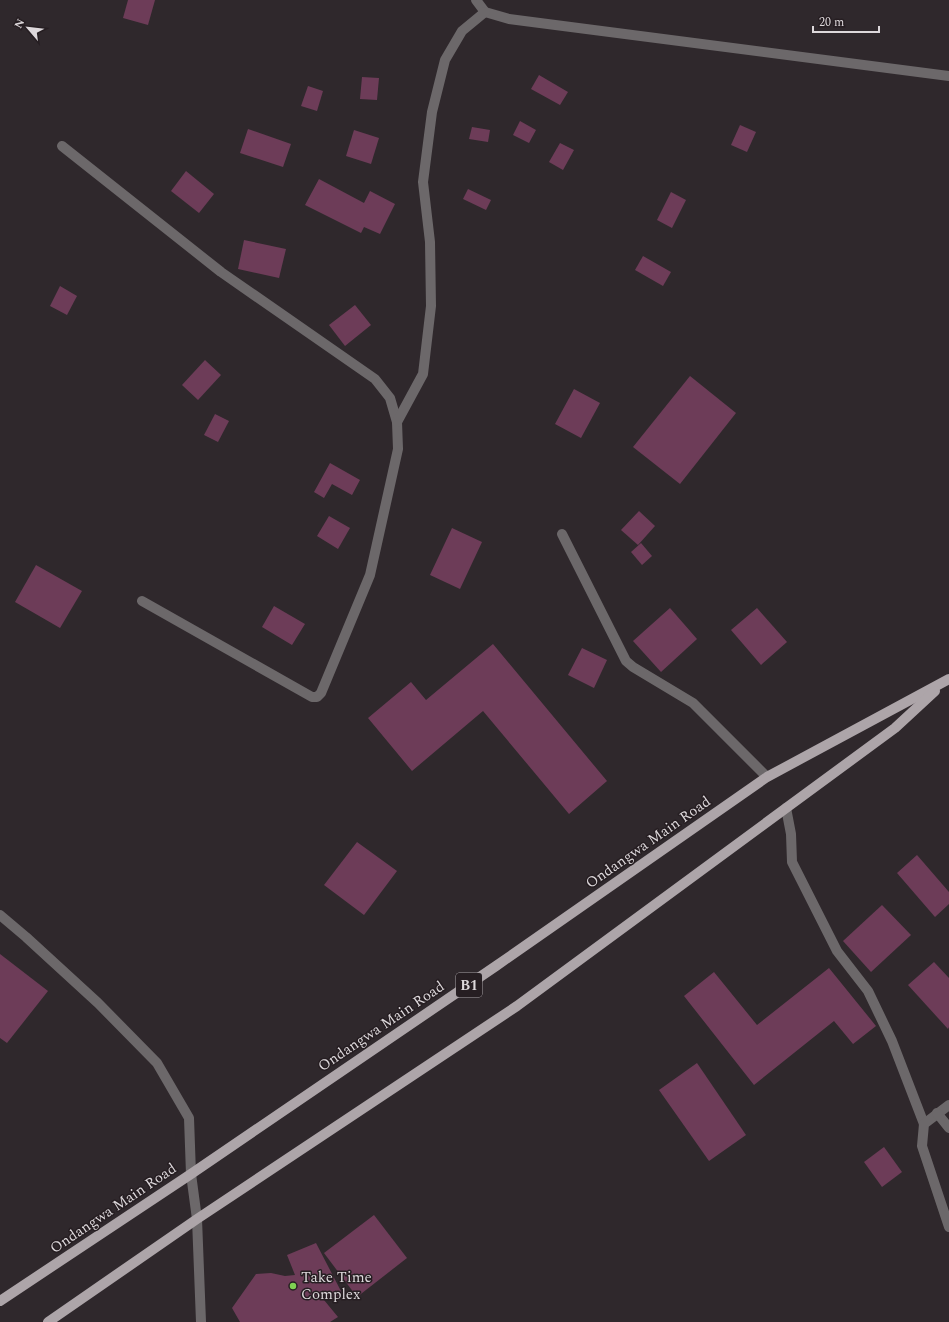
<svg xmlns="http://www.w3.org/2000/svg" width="949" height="1322" font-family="Spectral,serif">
<rect width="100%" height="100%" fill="#2f282c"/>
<g fill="#6d3c58">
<polygon points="128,0 155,0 148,25 123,18"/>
<polygon points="539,75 568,92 560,105 531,89"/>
<polygon points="362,77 379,78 377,100 360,99"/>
<polygon points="308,86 323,91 317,111 301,106"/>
<polygon points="520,121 536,130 529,143 513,135"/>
<polygon points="740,125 756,132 747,152 731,145"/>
<polygon points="472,127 490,130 488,142 469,139"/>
<polygon points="248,129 291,144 283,167 240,153"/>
<polygon points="354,130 379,138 371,164 346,156"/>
<polygon points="560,143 574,150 563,170 549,162"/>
<polygon points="186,171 214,194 199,213 171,191"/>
<polygon points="319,179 364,203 370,191 395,204 380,234 364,227 361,233 305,205"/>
<polygon points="468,189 491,200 486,210 463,199"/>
<polygon points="671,192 686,200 672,228 657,220"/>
<polygon points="244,240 286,249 279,278 238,269"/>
<polygon points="643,256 671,272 663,286 635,270"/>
<polygon points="60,286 77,296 67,315 50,306"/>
<polygon points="355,305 371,325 345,346 329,325"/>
<polygon points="205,360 221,375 198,400 182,385"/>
<polygon points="690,376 736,413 680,484 633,447"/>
<polygon points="574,389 600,403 581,438 555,424"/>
<polygon points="215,414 229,421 218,442 204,435"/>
<polygon points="330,463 360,480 352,495 332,484 324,498 314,492"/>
<polygon points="639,511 655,526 638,545 621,530"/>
<polygon points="329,516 350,528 338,549 317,536"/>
<polygon points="452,528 482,542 460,589 430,575"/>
<polygon points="641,543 652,556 642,565 631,552"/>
<polygon points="36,565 82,591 60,628 15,602"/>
<polygon points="274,606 305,624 292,645 262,627"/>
<polygon points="670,608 697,639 661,672 633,641"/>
<polygon points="757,608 787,642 761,665 731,630"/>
<polygon points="493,644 607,781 569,814 483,711 412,771 368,718 411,682 426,700"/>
<polygon points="582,648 607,660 594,688 568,675"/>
<polygon points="357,842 397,871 364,915 324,885"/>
<polygon points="917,855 949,892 949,904 935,917 897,873"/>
<polygon points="882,905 911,935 871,972 843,941"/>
<polygon points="0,954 48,991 7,1043 0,1038"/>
<polygon points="934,962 949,978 949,1027 948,1029 908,985"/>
<polygon points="829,968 876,1026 853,1044 834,1021 754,1085 684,996 714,972 757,1025"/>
<polygon points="697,1063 746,1135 709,1161 659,1090"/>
<polygon points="884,1147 902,1172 882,1187 864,1162"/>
<polygon points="374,1215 407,1258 357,1297 324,1253"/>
<polygon points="316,1243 343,1295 324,1300 338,1317 330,1322 240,1322 232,1308 256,1274 271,1273 285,1276 295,1275 287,1255"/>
</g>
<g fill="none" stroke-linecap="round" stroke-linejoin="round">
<g stroke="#6c686a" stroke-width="10">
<polyline points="476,0 485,12 509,19 949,76"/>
<polyline points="62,146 221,272 375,379 390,398 397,422 398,449 370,575 321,693 317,697 312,697 142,601"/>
<polyline points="397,422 423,374 431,306 430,242 423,182 432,112 445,60 462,31 485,12"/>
<polyline points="562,534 626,661 633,667 693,703 767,777"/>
<polyline points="786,808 791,834 792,862 837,951 868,991 892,1041 924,1124"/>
<polyline points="0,915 26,937 98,1003 157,1063 189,1118 191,1174 197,1219 201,1322"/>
<polyline points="949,1105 924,1124 922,1146 949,1227"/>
<polyline points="937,1113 949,1128"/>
</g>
<g stroke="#ada5a9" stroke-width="10">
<polyline points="0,1301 191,1174 496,966 767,777 949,679"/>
<polyline points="48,1322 197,1219 517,1006 895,728 935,691"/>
</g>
</g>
<circle fill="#7fd052" stroke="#261e22" stroke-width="1.5" cx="293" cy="1286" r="4"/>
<g text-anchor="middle" stroke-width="3" stroke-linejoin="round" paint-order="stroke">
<rect fill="#261e22" stroke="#a6a0a4" stroke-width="1" x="456" y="973" width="26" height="24" rx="3"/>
<g font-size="14" font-weight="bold" fill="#ddd8db">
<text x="469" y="990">B1</text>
</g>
<g font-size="15" fill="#ddd8db" stroke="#261e22">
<text transform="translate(648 842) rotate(-35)" y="5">Ondangwa Main Road</text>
<text transform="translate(381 1026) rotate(-34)" y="5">Ondangwa Main Road</text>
<text transform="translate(113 1208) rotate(-34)" y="5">Ondangwa Main Road</text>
</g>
<g font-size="15" fill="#ddd8db" stroke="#261e22" text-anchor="start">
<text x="301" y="1282">Take Time<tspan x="301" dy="17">Complex</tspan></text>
</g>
</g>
<g transform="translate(28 28) rotate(298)" stroke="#261e22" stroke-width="3" paint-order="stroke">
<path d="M0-3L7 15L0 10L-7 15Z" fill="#ddd8db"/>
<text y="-6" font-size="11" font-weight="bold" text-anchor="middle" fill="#ddd8db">N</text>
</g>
<path d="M813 26v6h66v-6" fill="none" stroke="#ddd8db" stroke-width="2"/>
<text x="819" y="26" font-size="12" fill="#ddd8db" stroke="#261e22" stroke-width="3" paint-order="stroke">20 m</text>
</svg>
